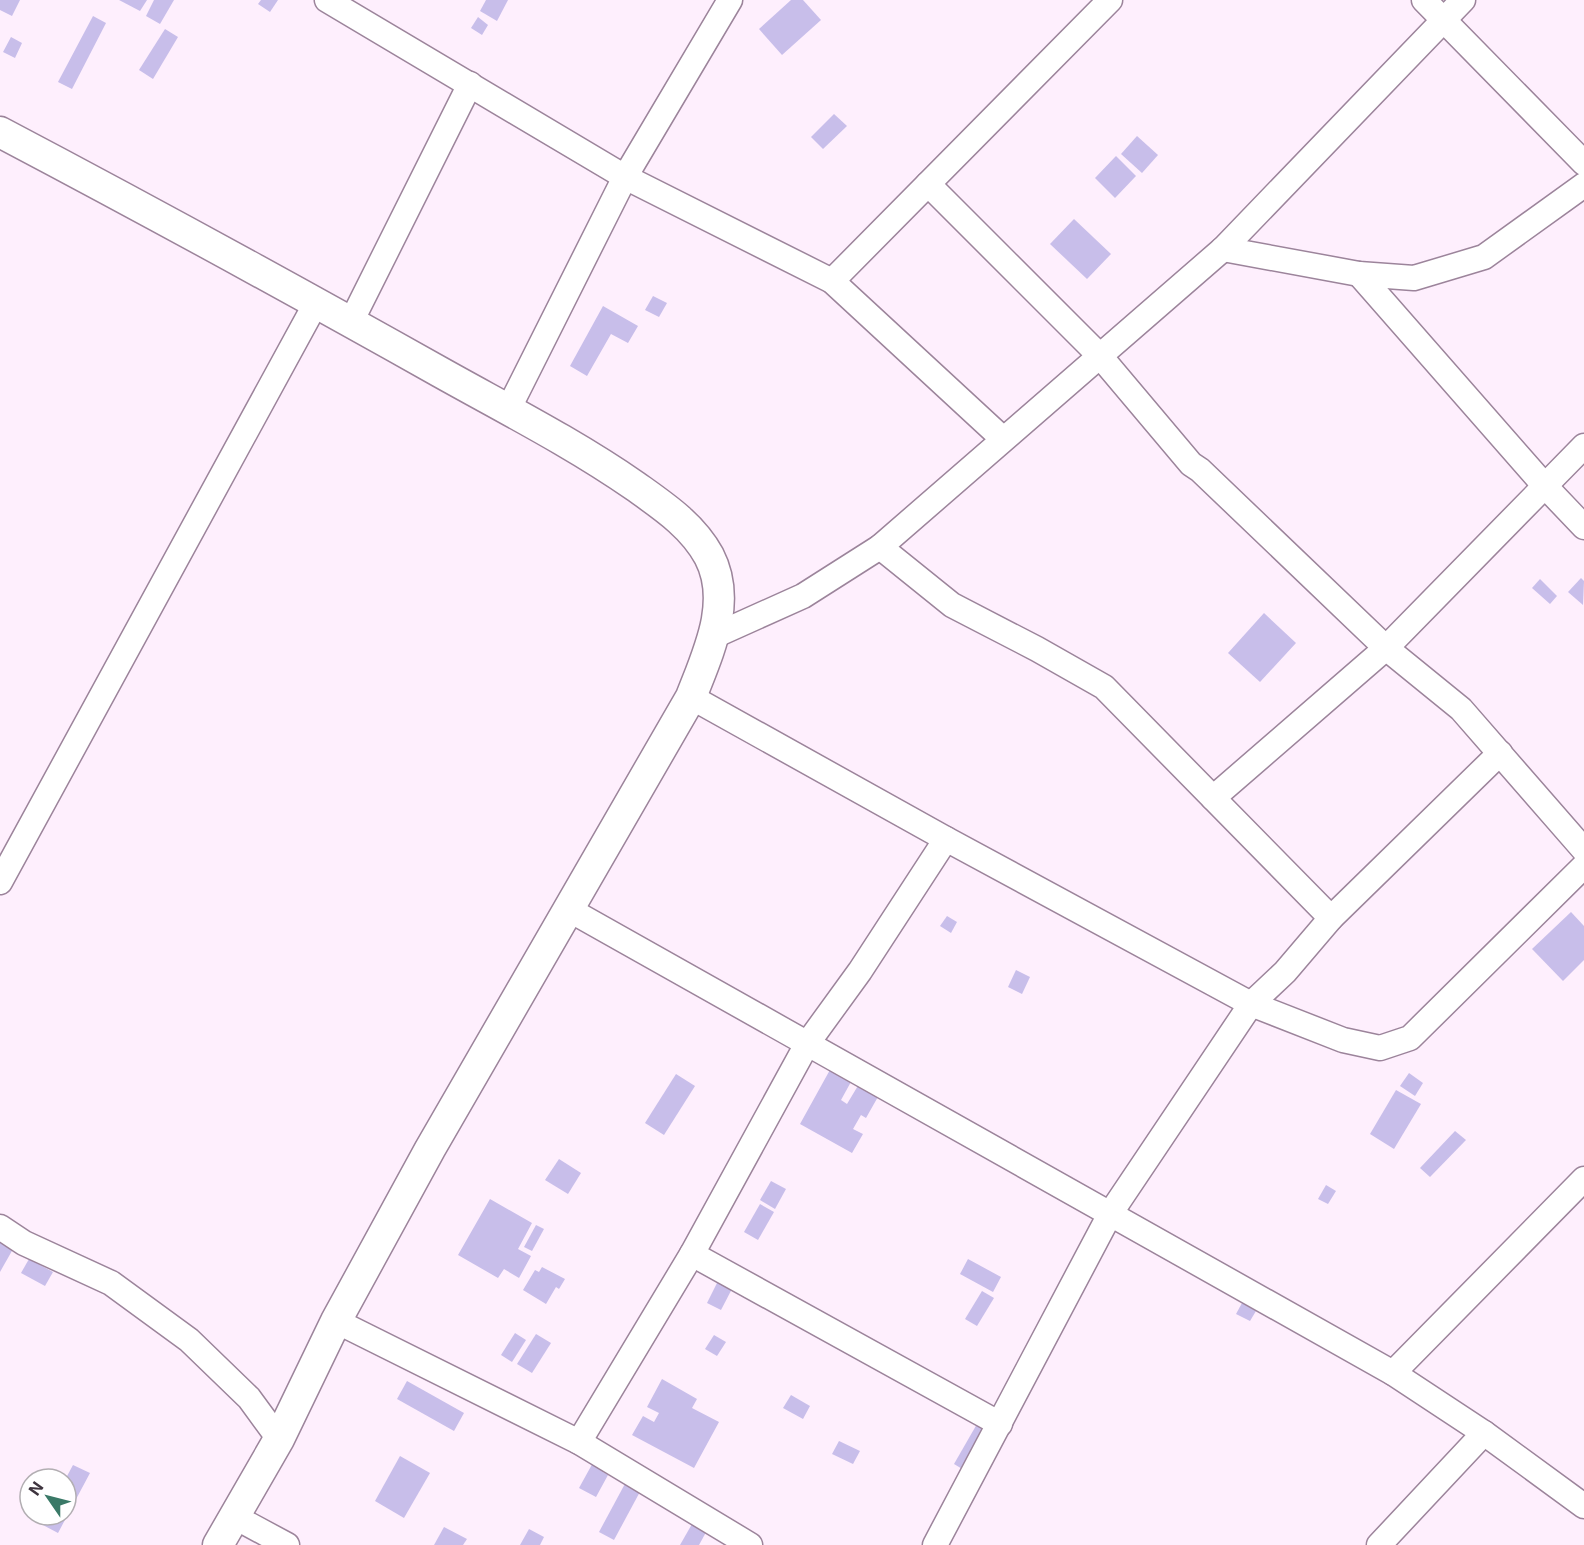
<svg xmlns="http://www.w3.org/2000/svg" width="1584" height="1545" font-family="Inter,sans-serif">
<rect width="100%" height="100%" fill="#feeffd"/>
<g fill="#c8beea">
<polygon points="0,0 20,0 12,16 0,10"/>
<polygon points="119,0 147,0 140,11"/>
<polygon points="154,0 174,0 160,24 146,16"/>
<polygon points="261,0 278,0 270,12 258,4"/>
<polygon points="486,0 508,0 497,21 480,11"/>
<polygon points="791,0 803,0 821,20 782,55 759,29"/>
<polygon points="93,16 106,23 72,89 58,82"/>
<polygon points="478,17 488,25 482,35 471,28"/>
<polygon points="165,29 178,37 153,79 139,70"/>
<polygon points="11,37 22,43 15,58 3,52"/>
<polygon points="834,114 847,126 823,149 811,137"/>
<polygon points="1137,136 1158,155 1142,173 1121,154"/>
<polygon points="1116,156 1136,176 1115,198 1095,178"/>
<polygon points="1074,219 1111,254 1087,279 1050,244"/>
<polygon points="653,296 667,303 659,317 645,310"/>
<polygon points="603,306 638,326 628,343 611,334 587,376 570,366"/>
<polygon points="1581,578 1584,581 1583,605 1568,592"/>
<polygon points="1540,579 1557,596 1550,604 1532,588"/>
<polygon points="1264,613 1296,643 1260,682 1228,653"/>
<polygon points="1571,912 1584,926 1584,960 1563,981 1532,949"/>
<polygon points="947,916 957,922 951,933 940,926"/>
<polygon points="1016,970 1030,977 1022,994 1008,987"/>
<polygon points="831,1068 852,1080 841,1100 847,1104 859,1084 879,1095 866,1118 861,1115 853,1129 863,1134 852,1153 800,1124"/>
<polygon points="1409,1073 1423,1083 1415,1096 1400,1086"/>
<polygon points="676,1074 695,1086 664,1135 645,1123"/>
<polygon points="1396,1090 1421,1104 1394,1149 1370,1134"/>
<polygon points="1455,1131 1466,1140 1430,1177 1420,1168"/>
<polygon points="559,1159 581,1173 568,1194 545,1180"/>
<polygon points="771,1181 786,1189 775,1209 760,1200"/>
<polygon points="1326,1185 1336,1191 1328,1204 1318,1199"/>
<polygon points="490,1199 532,1223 518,1249 531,1256 519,1278 504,1269 498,1278 458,1255"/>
<polygon points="760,1204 774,1212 758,1240 744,1232"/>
<polygon points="536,1225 544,1229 532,1251 524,1247"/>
<polygon points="0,1241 13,1249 0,1272"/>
<polygon points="29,1259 53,1272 45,1286 21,1273"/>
<polygon points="968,1259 1001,1277 993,1292 960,1274"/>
<polygon points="542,1267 565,1279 559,1289 556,1287 546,1304 523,1290 535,1270 539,1272"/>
<polygon points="720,1277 734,1285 721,1310 707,1303"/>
<polygon points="982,1291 994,1298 977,1326 965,1319"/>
<polygon points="1242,1303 1256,1311 1250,1321 1236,1314"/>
<polygon points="515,1333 526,1340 512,1362 501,1355"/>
<polygon points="536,1334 551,1343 532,1373 517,1364"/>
<polygon points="714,1335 726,1342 717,1356 705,1349"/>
<polygon points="662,1379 697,1399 692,1408 719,1422 694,1468 632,1435 643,1416 654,1422 659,1413 647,1407"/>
<polygon points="407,1381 464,1413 454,1431 397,1399"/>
<polygon points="791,1395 810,1406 803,1419 783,1408"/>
<polygon points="981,1417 996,1425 969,1473 954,1464"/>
<polygon points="839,1441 860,1451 853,1464 832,1454"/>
<polygon points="400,1456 430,1473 404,1518 375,1501"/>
<polygon points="595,1459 606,1466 603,1472 608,1475 596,1497 579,1488"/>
<polygon points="73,1465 90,1473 58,1533 41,1524 46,1515 66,1515 66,1478"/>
<polygon points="627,1480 642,1488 614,1540 599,1532"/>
<polygon points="696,1517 710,1525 699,1545 680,1545"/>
<polygon points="444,1527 467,1539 463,1545 434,1545"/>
<polygon points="529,1529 544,1537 540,1545 520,1545"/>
</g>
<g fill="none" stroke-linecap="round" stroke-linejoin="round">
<g stroke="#9c849b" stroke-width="27">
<g id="minor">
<polyline points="327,0 625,177 832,281 1003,439"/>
<polyline points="1424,0 1584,163"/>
<polyline points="928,184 1100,356 1191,464 1200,470 1386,648 1461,709 1584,850"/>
<polyline points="1223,249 1359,274 1414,278 1484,257 1584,185"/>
<polyline points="1359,274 1544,485 1584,527"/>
<polyline points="832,281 1110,0"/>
<polyline points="351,322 470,84"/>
<polyline points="508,410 625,177 730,0"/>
<polyline points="880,547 952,605 1037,649 1104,687 1331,918"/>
<polyline points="714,636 803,596 880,547 1223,249 1463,0"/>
<polyline points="691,697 946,839 1251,1004 1343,1040 1380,1048 1410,1038 1584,866"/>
<polyline points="1213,798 1386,648 1584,446"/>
<polyline points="0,882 316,303"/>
<polyline points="568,909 1393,1373 1484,1433 1584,1506"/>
<polyline points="0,1227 24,1243 111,1283 189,1340 249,1398 279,1439"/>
<polyline points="692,1254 1000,1424"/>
<polyline points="336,1321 579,1442 750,1545"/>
<polyline points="1393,1373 1584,1179"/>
<polyline points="579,1442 692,1254 807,1044 860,971 946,839"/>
<polyline points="235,1517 287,1545"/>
<polyline points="935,1545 1110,1214 1251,1004 1285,972 1331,918 1500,753"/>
<polyline points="1379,1545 1484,1433"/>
</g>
</g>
<g stroke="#9c849b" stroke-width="33">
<path id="tertiary" d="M0 132C148 210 294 290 440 372 506 409 573 443 635 486 663 506 692 525 709 556 733 602 708 653 691 697L430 1149 336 1321 279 1439 218 1545"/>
</g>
<use href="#minor" stroke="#fff" stroke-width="24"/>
<use href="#tertiary" stroke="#fff" stroke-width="30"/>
</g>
<g transform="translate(48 1497) rotate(305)"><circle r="28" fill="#ffffff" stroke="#b2aeb2" stroke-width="1.5"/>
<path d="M0-4.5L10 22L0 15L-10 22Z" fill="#3a7967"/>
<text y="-9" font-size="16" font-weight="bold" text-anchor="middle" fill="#3e343e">N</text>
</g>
</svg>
